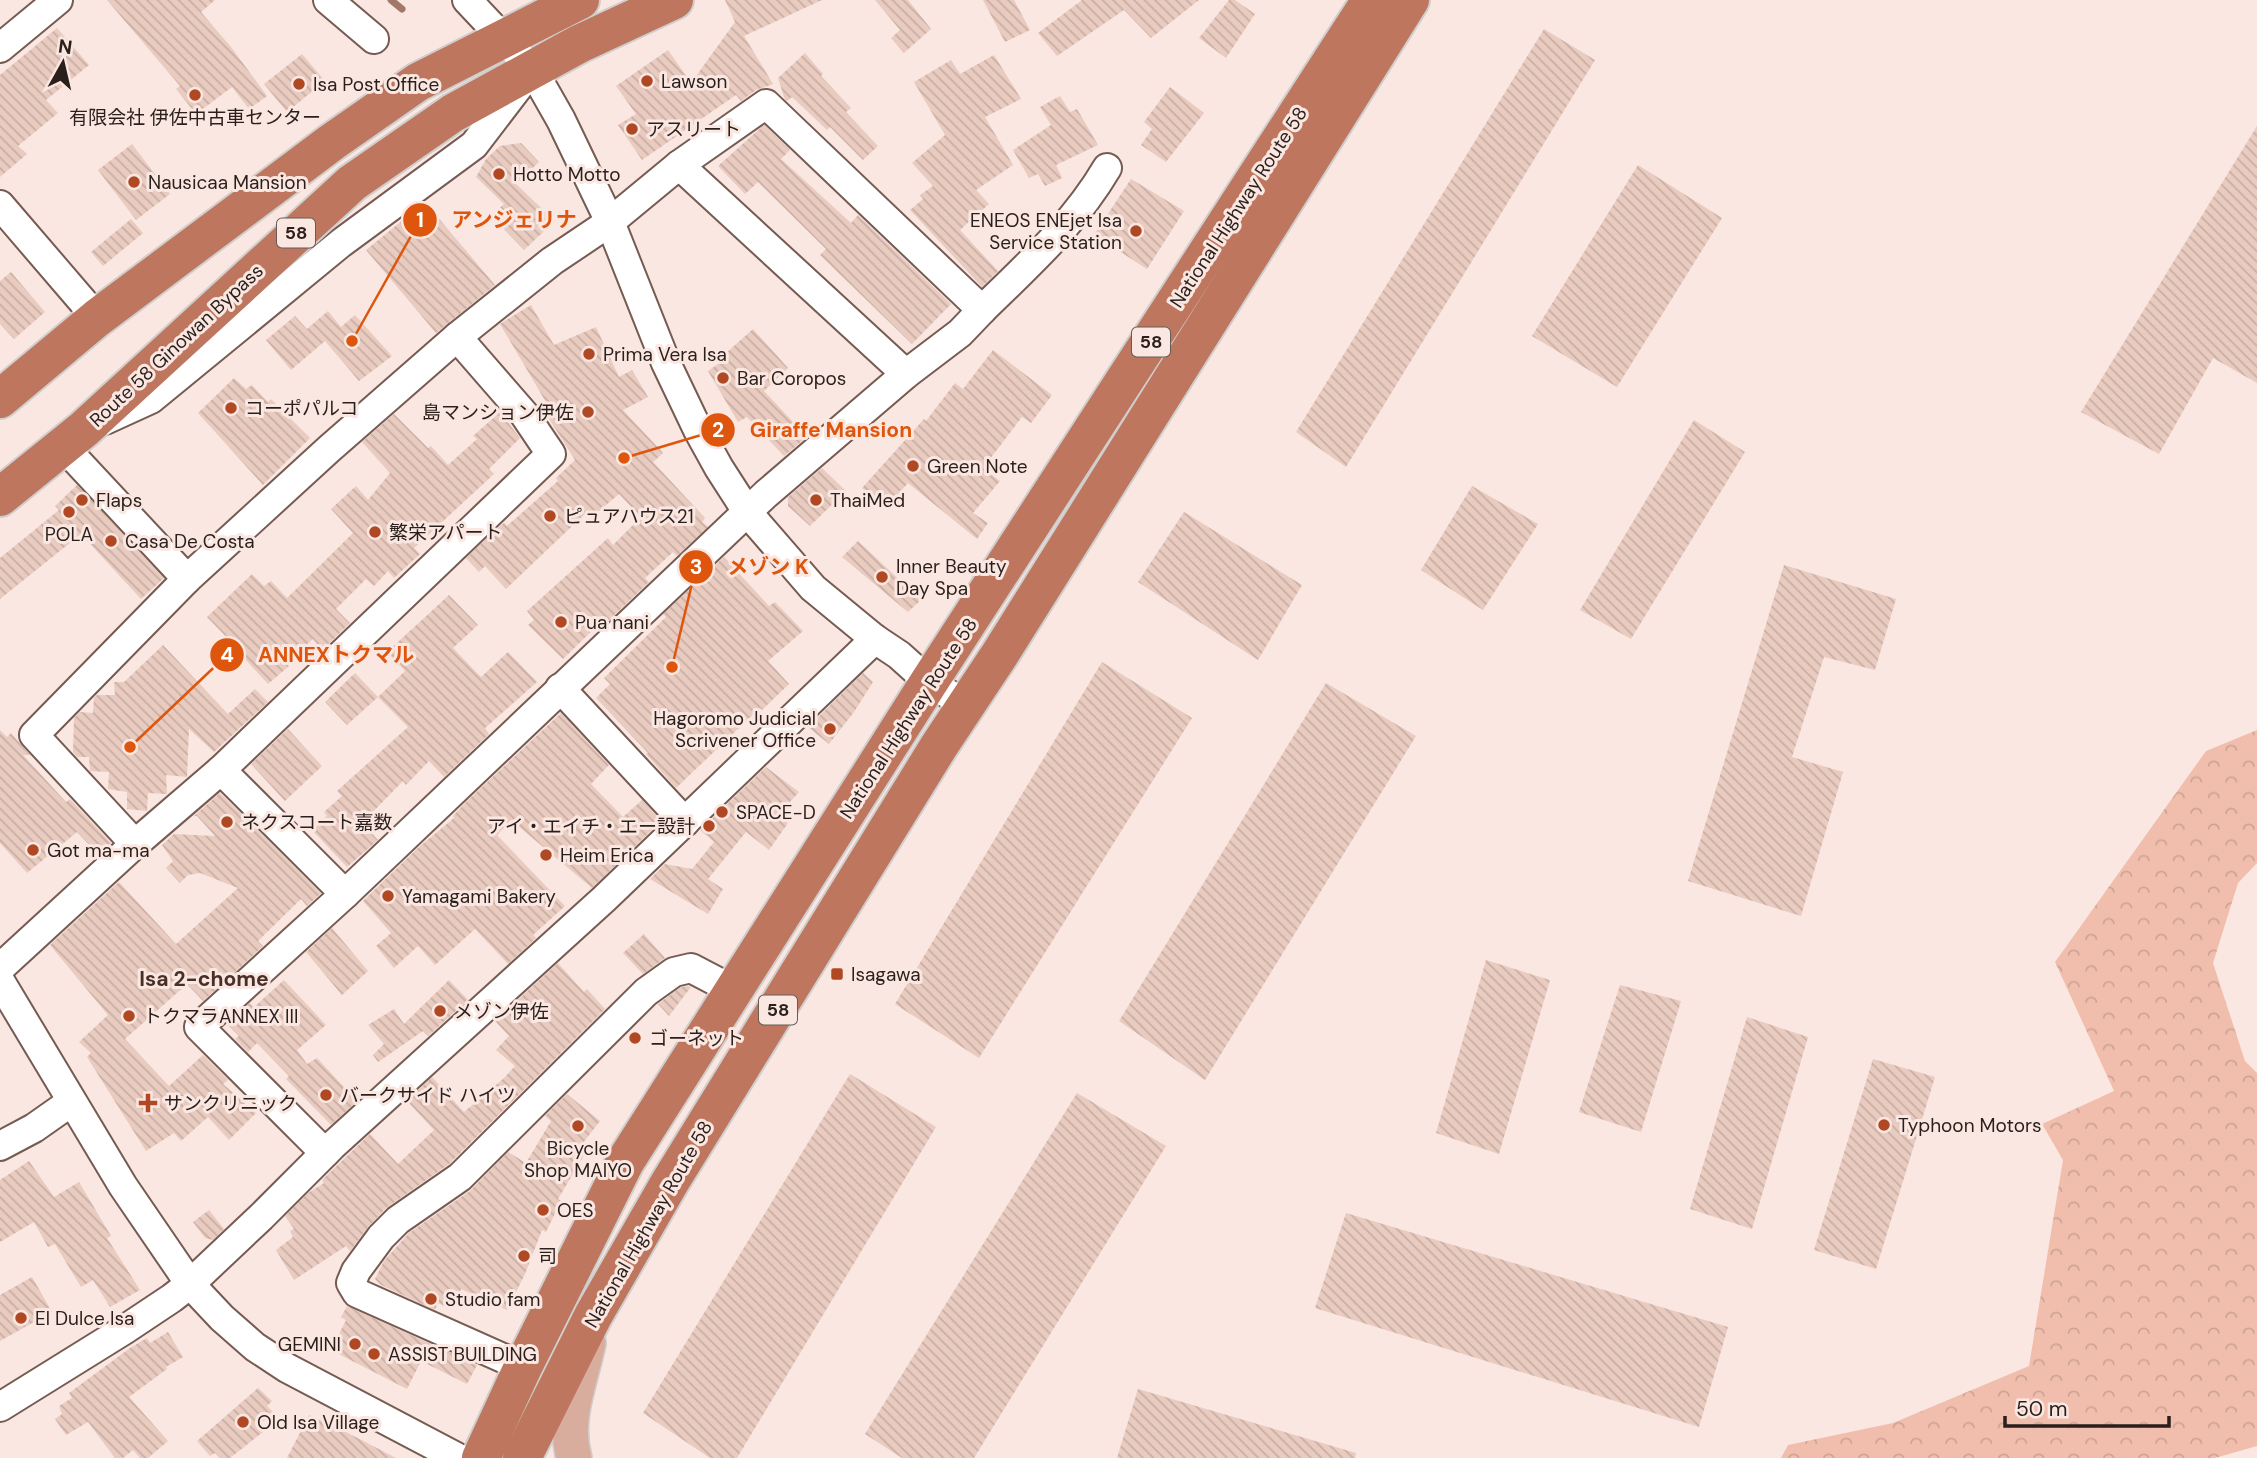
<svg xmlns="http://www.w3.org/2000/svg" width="2257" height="1458" font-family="'DM Sans','Noto Sans JP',sans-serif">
<defs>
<pattern id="forest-crowns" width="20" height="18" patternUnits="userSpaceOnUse" patternTransform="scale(1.75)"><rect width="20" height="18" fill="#f1bead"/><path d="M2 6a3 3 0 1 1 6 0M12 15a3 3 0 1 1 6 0" fill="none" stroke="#cfa394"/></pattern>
<pattern id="building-back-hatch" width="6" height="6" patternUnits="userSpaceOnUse" patternTransform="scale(1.75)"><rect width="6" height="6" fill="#e9cbc0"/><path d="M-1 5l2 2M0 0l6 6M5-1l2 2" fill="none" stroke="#c8aea4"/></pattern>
</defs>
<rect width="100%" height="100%" fill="#fae7e1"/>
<polygon fill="url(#forest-crowns)" points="2257,730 2257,863 2238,883 2213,963 2245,1061 2257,1073 2257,1446 2215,1458 1781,1458 1788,1445 1893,1423 2029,1366 2063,1160 2042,1124 2114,1091 2055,962 2206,751"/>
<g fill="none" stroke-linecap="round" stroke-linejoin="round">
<polyline stroke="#a47869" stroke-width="7" points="391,0 402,9"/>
</g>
<g fill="url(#building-back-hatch)">
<polygon points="107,0 215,0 201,12 231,47 267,96 249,109 232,87 196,114 176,89 180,86"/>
<polygon points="725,0 822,0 744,36 773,84 756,90 741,101 736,95 642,160 618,125 636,114 616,86 668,50 691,83 735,22"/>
<polygon points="875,0 908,0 931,29 904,53 891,38 900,30"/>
<polygon points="983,0 1014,0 1030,30 1005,42"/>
<polygon points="1082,0 1199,0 1151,38 1124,10 1057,56 1038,33"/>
<polygon points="1229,0 1235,0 1255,14 1226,58 1199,38"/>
<polygon points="57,28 89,65 46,100 58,113 18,146 27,154 0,177 0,75"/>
<polygon points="1544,29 1595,60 1346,467 1296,432"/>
<polygon points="805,53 823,74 821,76 851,108 846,112 878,146 863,160 830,127 827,130 792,97 787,101 785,100 778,78"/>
<polygon points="302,54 325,81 287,112 264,84"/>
<polygon points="994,55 1021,99 985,117 1013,165 976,190 989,204 960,230 998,271 982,287 910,210 923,199 920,195 933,186 912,163 945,135 914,82 951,60 960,74"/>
<polygon points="1170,87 1204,113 1166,162 1141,145 1152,129 1144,122"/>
<polygon points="1060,96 1070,112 1077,109 1098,145 1056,165 1062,178 1045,186 1038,174 1029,178 1013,150 1051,125 1040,107"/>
<polygon points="764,125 790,150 781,159 851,223 858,215 951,304 912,344 820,255 826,249 758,182 745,194 718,166"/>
<polygon points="2257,126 2257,383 2213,358 2159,454 2081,412"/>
<polygon points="521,143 539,162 516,184 555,221 524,250 491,216 504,204 476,177 486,159 500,146"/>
<polygon points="132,144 170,194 136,220 98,170"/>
<polygon points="1638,165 1722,218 1617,387 1532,336"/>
<polygon points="1131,179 1184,211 1147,269 1094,235"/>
<polygon points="425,202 495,285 436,333 366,250"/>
<polygon points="131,219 143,233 103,266 91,252"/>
<polygon points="11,272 45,312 14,339 0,324 0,281"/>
<polygon points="531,305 554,345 596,327 619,377 632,370 648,397 623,410 663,453 653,462 705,518 702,522 708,527 677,556 673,552 645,578 649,582 605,624 602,621 563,659 528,625 534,620 527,611 608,538 613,545 641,517 619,494 592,517 587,512 506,589 485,566 479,572 466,558 491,534 504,523 507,526 558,481 556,478 575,460 548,417 553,414 500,324"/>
<polygon points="328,311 341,327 355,315 392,356 359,381 325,341 291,370 266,340 295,316 307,329"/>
<polygon points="753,329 788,368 764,391 797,426 804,420 813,432 784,456 747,417 738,422 708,371 728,357 725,354"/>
<polygon points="993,350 1052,395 1031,423 1022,417 983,468 1000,481 973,513 988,523 977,539 908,483 885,509 862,488 924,419 926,421 955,383 963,389"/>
<polygon points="234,378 246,389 252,385 268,402 271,399 310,438 263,485 198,413"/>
<polygon points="500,412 520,438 489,469 494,474 414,548 420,554 394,578 388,571 374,586 366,579 336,609 350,623 322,650 313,639 286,663 289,666 268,684 236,649 237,648 207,617 252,574 264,586 271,581 287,598 353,533 331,509 356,486 368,500 390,473 362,442 394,414 428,448 431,446 448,465 477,439 473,436"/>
<polygon points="1694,420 1745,452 1631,639 1580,610"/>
<polygon points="822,468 846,491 810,526 788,506 788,497"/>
<polygon points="77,485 164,578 141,599 81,534 0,599 0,558 59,510 55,506"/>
<polygon points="1472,486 1538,524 1483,610 1421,570"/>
<polygon points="1184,512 1302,585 1258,660 1138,582"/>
<polygon points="858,541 921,600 908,612 842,557"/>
<polygon points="724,557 769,606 775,602 803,631 768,661 789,684 762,710 760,708 676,788 646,754 648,753 596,698 610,684 604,678 666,617 663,614"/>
<polygon points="1784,565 1896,599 1875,670 1824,657 1792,757 1843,772 1801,916 1688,881"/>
<polygon points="449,595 478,625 453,648 481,677 508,652 537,682 485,728 489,734 444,777 429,761 406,785 403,781 362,823 378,840 347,867 312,830 327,816 324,812 342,796 337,791 408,727 378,697 347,725 325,702 355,673 378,697 405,671 387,652"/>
<polygon points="163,645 228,714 255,689 268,702 214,752 189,729 187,777 166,775 167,794 148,793 147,811 127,809 127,792 108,789 109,772 90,771 89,757 77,757 73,752 74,718 80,712 93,713 94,698 97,695 115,695 114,682 124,682"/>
<polygon points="1102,662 1192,718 979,1058 895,1004"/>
<polygon points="863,673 873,682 854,712 829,744 808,727"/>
<polygon points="1326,683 1416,736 1205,1080 1119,1021"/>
<polygon points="561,713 609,765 591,784 623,817 642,800 661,821 592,888 511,820 497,835 565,906 533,935 536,938 508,964 475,929 435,965 418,946 394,968 376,946 391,933 363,901 419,847 454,818 453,816 465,803"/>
<polygon points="288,729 322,766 285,801 251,764"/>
<polygon points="0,730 7,737 11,733 30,755 23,755 66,802 70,799 111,843 98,854 77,832 27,873 0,843"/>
<polygon points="766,767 799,792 777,816 788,823 769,850 746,832 708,879 723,889 708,914 650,879 665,864 692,869 714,842 700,830"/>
<polygon points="220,793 321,893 307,906 301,899 258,941 263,946 203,1001 187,984 125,1039 169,1086 203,1055 228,1080 223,1084 256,1113 229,1140 208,1117 181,1141 174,1133 146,1151 87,1057 91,1053 79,1042 108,1015 50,945 119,882 176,944 238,888 200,873 188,875 180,883 166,868 173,861 162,845 174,834 215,836 197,816 194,816"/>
<polygon points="332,928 368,971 342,995 306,952"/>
<polygon points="644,934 665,958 643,974 623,953"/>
<polygon points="1486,960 1550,980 1499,1154 1436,1133"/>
<polygon points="558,963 584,992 587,989 605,1009 449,1164 386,1208 368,1227 350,1251 346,1246 294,1280 276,1250 293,1237 290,1231 294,1229 285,1216 308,1193 324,1183 322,1180 370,1134 398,1164 434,1130 407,1101 432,1077 464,1112 504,1078 515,1066 496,1050 509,1036 495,1021"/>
<polygon points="284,980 326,1025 297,1050 307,1064 317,1058 357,1101 331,1125 286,1079 289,1076 257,1043 248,1052 235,1039 239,1036 227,1024 250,1003 254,1007"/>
<polygon points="449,980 468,1000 428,1036 423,1031 378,1062 373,1055 384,1044 368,1025 394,1009 404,1024"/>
<polygon points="1620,985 1681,1001 1641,1132 1579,1112"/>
<polygon points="689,986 691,987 669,1016 658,1004 681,987"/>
<polygon points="1747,1017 1808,1037 1752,1229 1690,1209"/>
<polygon points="1873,1059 1935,1077 1876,1269 1814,1250"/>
<polygon points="850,1074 936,1127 737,1458 710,1458 643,1413"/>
<polygon points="1077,1093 1166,1146 974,1458 902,1458 865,1434"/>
<polygon points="567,1094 600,1121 579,1148 586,1152 558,1199 561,1201 546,1232 542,1230 525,1274 507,1310 461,1289 460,1293 452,1289 444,1306 438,1303 435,1310 381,1285 375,1279 384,1261 409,1233 470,1191 508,1152 526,1163 551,1121 545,1116"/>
<polygon points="29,1161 54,1197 79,1182 111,1236 107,1238 140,1290 110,1307 93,1280 81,1287 55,1244 48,1247 34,1222 0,1242 0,1180"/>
<polygon points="209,1210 224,1229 213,1240 205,1238 193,1222"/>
<polygon points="1346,1213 1728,1327 1699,1427 1315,1308"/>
<polygon points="32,1277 52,1312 0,1341 0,1295"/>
<polygon points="347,1306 477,1365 467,1384 421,1361 407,1389 331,1350 346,1320 341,1317"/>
<polygon points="168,1332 183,1357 166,1367 167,1369 129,1397 168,1441 148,1458 140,1458 133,1450 123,1458 115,1458 88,1422 66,1435 55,1419 62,1414 59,1406 72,1398 69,1393 130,1348 147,1338 150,1343"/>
<polygon points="258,1388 272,1401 267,1406 274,1413 258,1425 263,1432 230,1458 220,1458 215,1453 210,1456 197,1441"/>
<polygon points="1138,1389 1356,1453 1355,1458 1117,1458"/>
<polygon points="309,1415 346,1432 396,1458 287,1458"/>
</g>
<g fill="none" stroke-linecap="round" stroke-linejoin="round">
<g stroke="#755b52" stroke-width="32">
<g id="minor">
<polyline points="328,0 374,39"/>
<polyline points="467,0 532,69 561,120 610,222 666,363 698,430 719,468 748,513 813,588 875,639 899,655 929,682 966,705"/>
<polyline points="0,48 58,0"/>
<polyline points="679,165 906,374"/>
<polyline points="0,205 97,318"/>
<path d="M982 310C1028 265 1074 224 1107 168"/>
<polyline points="105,420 151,399 341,243 474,145 526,77"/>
<polyline points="63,446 187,579"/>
<polyline points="560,688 685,822"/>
<polyline points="221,770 345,894"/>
<polyline points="135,844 34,735 187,579 329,449 457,337 552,261 610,222 679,165 766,104 982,310 960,333 906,374 766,494 345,894 199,1027 325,1153"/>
<polyline points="0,968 135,844 221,770 551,454 524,414 457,337"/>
<polyline points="0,981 123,1186 190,1284 222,1318 255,1347 287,1368 458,1458"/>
<polyline points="0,1146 34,1128 71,1102"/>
<polyline points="523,1367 357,1293 351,1283 356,1271 381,1237 398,1220 460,1177 646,992 674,972 691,968 735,991"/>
<polyline points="0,1407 124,1330 172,1298 190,1284 261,1217 332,1146 604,899 875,639"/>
</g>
</g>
<g stroke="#d0cecd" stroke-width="38">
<path id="major" d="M574 1458C563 1419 580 1382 588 1343"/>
</g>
<g stroke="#d0cecd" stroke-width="42">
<g id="highway">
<polyline points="0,399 97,318 332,142 418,82 580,0"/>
<polyline points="0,497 84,429 352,183 453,113 579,44 674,0"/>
<polyline points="481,1458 523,1367 625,1162 929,682 1371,0"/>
<polyline points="522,1458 593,1316 670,1182 939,746 1000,654 1410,0"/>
</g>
</g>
<use href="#minor" stroke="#fff" stroke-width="28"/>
<use href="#major" stroke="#d8ad9e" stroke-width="35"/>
<use href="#highway" stroke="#be765e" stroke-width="38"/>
</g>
<g fill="#b04923" stroke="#fae7e1" stroke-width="2.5">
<circle cx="647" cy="81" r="7"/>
<circle cx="299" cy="84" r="7"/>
<circle cx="195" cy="95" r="7"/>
<circle cx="632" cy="129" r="7"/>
<circle cx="499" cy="174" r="7"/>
<circle cx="134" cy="182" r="7"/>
<circle cx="1136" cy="231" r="7"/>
<circle cx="589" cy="354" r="7"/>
<circle cx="723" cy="378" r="7"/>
<circle cx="231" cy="408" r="7"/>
<circle cx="588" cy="412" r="7"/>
<circle cx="913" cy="466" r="7"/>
<circle cx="82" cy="500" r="7"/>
<circle cx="816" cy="500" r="7"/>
<circle cx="69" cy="512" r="7"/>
<circle cx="550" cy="516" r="7"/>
<circle cx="375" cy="532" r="7"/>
<circle cx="111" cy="541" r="7"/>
<circle cx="882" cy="577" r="7"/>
<circle cx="561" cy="622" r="7"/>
<circle cx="830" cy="729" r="7"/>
<circle cx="722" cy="812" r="7"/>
<circle cx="227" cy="822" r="7"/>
<circle cx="709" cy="826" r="7"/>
<circle cx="33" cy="850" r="7"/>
<circle cx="546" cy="855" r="7"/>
<circle cx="388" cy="896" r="7"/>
<rect x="830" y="967" width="14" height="14" rx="3.5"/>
<circle cx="440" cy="1011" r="7"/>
<circle cx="129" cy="1016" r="7"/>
<circle cx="635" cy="1038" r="7"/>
<circle cx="326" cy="1095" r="7"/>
<path d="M144.5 1092.5h7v7h7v7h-7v7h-7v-7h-7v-7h7z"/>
<circle cx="1884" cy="1125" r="7"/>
<circle cx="578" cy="1126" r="7"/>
<circle cx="543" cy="1210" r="7"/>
<circle cx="524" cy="1256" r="7"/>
<circle cx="431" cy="1299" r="7"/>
<circle cx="21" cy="1318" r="7"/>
<circle cx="355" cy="1344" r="7"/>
<circle cx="374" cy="1354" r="7"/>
<circle cx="243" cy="1422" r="7"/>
</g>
<g text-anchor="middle" stroke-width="6" stroke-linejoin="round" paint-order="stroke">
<g fill="#fae7e1" stroke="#685b56" stroke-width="2">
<rect x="277" y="218.5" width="38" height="29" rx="5"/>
<rect x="1132" y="327.5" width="38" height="29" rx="5"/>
<rect x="759" y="995.5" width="38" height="29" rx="5"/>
</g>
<g font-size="18" font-weight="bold" fill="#2a1f1b">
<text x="296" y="239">58</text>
<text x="1151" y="348">58</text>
<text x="778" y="1016">58</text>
</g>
<g font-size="19" fill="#2a1f1b" stroke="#fae7e1" text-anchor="start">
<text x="661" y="88">Lawson</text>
<text x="313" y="91">Isa Post Office</text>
<text x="195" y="124" text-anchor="middle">有限会社 伊佐中古車センター</text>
<text x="646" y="136">アスリート</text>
<text x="513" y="181">Hotto Motto</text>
<text x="148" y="189">Nausicaa Mansion</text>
<text x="1122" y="227" text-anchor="end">ENEOS ENEjet Isa<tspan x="1122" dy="22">Service Station</tspan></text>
<text x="603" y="361">Prima Vera Isa</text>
<text x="737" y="385">Bar Coropos</text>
<text x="245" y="415">コーポパルコ</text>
<text x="574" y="419" text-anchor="end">島マンション伊佐</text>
<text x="927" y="473">Green Note</text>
<text x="96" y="507">Flaps</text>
<text x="830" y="507">ThaiMed</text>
<text x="564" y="523">ピュアハウス21</text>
<text x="389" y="539">繁栄アパート</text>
<text x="69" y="541" text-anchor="middle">POLA</text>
<text x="125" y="548">Casa De Costa</text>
<text x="896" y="573">Inner Beauty<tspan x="896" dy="22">Day Spa</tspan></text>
<text x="575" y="629">Pua nani</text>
<text x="816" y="725" text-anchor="end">Hagoromo Judicial<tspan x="816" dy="22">Scrivener Office</tspan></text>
<text x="736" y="819">SPACE-D</text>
<text x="241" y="829">ネクスコート嘉数</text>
<text x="695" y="833" text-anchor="end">アイ・エイチ・エー設計</text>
<text x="47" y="857">Got ma-ma</text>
<text x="560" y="862">Heim Erica</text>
<text x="402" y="903">Yamagami Bakery</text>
<text x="851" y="981">Isagawa</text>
<text x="454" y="1018">メゾン伊佐</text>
<text x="143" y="1023">トクマラANNEX III</text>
<text x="649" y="1045">ゴーネット</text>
<text x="340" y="1102">バークサイド ハイツ</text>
<text x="164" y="1110">サンクリニック</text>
<text x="1898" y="1132">Typhoon Motors</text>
<text x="578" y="1155" text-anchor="middle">Bicycle<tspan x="578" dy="22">Shop MAIYO</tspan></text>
<text x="557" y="1217">OES</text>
<text x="538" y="1263">司</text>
<text x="445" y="1306">Studio fam</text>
<text x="35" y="1325">El Dulce Isa</text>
<text x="341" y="1351" text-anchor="end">GEMINI</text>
<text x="388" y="1361">ASSIST BUILDING</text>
<text x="257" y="1429">Old Isa Village</text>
</g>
<g font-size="19" fill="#2a1f1b" stroke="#fae7e1">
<text transform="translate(1238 207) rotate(-57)" y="7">National Highway Route 58</text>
<text transform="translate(176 345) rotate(-43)" y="7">Route 58 Ginowan Bypass</text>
<text transform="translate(908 718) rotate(-57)" y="7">National Highway Route 58</text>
<text transform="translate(648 1224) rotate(-60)" y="7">National Highway Route 58</text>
</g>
<g font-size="21" font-weight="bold" fill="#483028" stroke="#fae7e1">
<text x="204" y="986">Isa 2-chome</text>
</g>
</g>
<path fill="none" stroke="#de560d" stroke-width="2.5" d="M352 341L420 220M624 458L718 430M672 667L696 567M130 747L227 655"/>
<g fill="#de560d" stroke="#fae7e1" stroke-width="2.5">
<circle cx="352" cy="341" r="7"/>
<circle cx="624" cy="458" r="7"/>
<circle cx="672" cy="667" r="7"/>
<circle cx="130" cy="747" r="7"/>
<circle cx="420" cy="220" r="18"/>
<circle cx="718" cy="430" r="18"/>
<circle cx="696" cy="567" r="18"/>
<circle cx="227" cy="655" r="18"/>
</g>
<g font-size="21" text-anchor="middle" font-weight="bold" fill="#fff">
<text x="420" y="227">1</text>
<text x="718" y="437">2</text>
<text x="696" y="574">3</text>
<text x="227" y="662">4</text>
</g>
<g font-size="21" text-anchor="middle" font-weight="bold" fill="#de560d" stroke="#fae7e1" stroke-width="6" stroke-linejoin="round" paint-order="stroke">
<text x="514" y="227">アンジェリナ</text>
<text x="831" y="437">Giraffe Mansion</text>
<text x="768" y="574">メゾン K</text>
<text x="336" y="662">ANNEXトクマル</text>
</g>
<g transform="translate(63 63) rotate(8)" stroke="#fae7e1" stroke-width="5" paint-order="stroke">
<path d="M0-5L12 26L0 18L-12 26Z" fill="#2a1f1b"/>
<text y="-10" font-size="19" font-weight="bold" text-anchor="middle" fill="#2a1f1b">N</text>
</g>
<path d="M2005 1416v10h164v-10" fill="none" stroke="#2a1f1b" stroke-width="3.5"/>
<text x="2016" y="1416" font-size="21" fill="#2a1f1b" stroke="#fae7e1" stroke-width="5" paint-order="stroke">50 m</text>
</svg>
